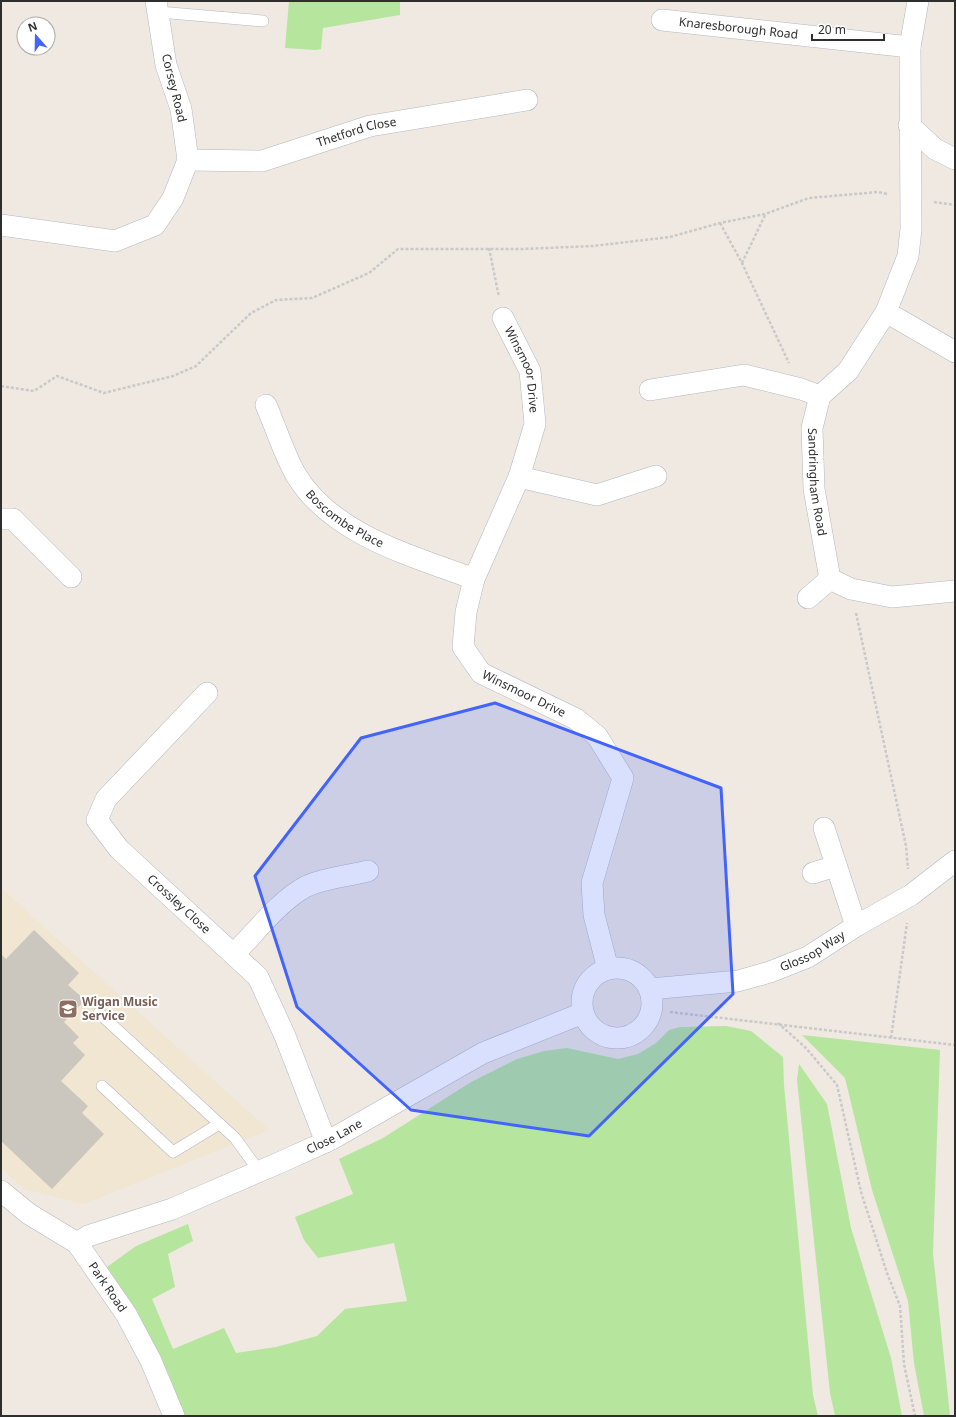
<svg xmlns="http://www.w3.org/2000/svg" width="956" height="1417" font-family="'Noto Sans',sans-serif">
<rect width="100%" height="100%" fill="#efe9e1"/>
<polygon fill="#f0e6d1" points="1,888 269,1130 84,1204 23,1189 1,1167"/>
<g fill="#b6e59e">
<polygon points="289,1 400,1 400,15 323,28 321,49 316,50 285,48"/>
<polygon points="726,1026 751,1031 783,1057 784,1085 813,1395 818,1416 184,1416 169,1375 137,1311 107,1267 136,1246 188,1224 193,1241 168,1254 175,1287 152,1299 173,1349 224,1328 236,1353 276,1347 317,1336 345,1309 407,1301 394,1243 318,1258 304,1240 295,1217 353,1194 339,1159 383,1138 471,1082 517,1059 544,1051 567,1048 618,1059 638,1054 656,1043 669,1030 680,1027"/>
<polygon points="802,1035 940,1050 933,1253 950,1416 924,1416 914,1363 908,1301 872,1190 845,1078"/>
<polygon points="799,1064 827,1104 851,1228 891,1358 902,1416 835,1416 830,1393 797,1080"/>
</g>
<polygon fill="#cbc7bf" points="34,930 79,973 68,985 85,1000 64,1022 79,1037 73,1043 85,1055 61,1081 88,1106 82,1113 104,1134 52,1189 1,1141 1,954 6,959"/>
<g fill="none" stroke-linecap="round" stroke-linejoin="round">
<g stroke="#b4b7c1" stroke-width="12">
<g id="service">
<polyline points="159,12 263,21"/>
<polyline points="99,1013 235,1138 259,1171"/>
<polyline points="102,1086 173,1152 219,1124"/>
</g>
</g>
<g stroke="#b4b7c1" stroke-width="22">
<g id="minor">
<path id="s1" d="M918 1 910 47 911 229 908 256 886 312 848 371 820 396 812 428 814 489 830 579 851 589 892 597 955 591"/>
<path id="s2" d="M662 20 910 47"/>
<polyline points="909,125 935,149 955,159"/>
<path id="s3" d="M188 160 262 161 370 126 527 100"/>
<polyline points="1,225 115,241 155,225 173,198 188,160 181,109 166,65 156,1"/>
<polyline points="886,312 955,352"/>
<path id="s4" d="M503 318 530 371 535 424 519 477 474 579 466 612 463 647 481 673 576 719 597 736 623 778 592 883 594 915 608 969"/>
<polyline points="650,390 744,375 801,389 820,396"/>
<path id="s5" d="M266 405C276 428 284 454 296 475 332 535 413 556 474 579"/>
<polyline points="519,477 597,495 656,476"/>
<polyline points="1,519 13,519 71,577"/>
<polyline points="808,598 830,579"/>
<path id="s6" d="M207 693 106 799 97 820 119 849 258 977 285 1036 326 1142"/>
<polyline points="824,828 856,926"/>
<polyline points="813,873 836,866"/>
<path d="M234 954C255 933 275 906 300 890 316 879 349 876 368 871"/>
<circle cx="617" cy="1003" r="35"/>
<path id="s7" d="M650 989 738 981 770 972 808 957 856 926 911 895 955 861"/>
<path id="s8" d="M1 1191 29 1214 77 1243 126 1314 151 1361 174 1416"/>
<path id="s9" d="M77 1243 88 1236 172 1209 281 1162 332 1139 483 1053 583 1013"/>
</g>
</g>
<g stroke="#c9c9c9" stroke-width="2.5" stroke-dasharray="3 2" stroke-linecap="butt">
<polyline points="934,202 955,205"/>
<polyline points="720,223 742,263 789,363"/>
<polyline points="489,248 499,297"/>
<polyline points="742,263 765,215"/>
<polyline points="1,386 34,391 57,376 104,393 173,376 196,366 251,313 276,300 312,298 369,273 398,249 522,249 593,246 670,237 720,223 765,214 809,198 878,192 887,194"/>
<polyline points="856,613 906,846 908,869"/>
<polyline points="670,1012 955,1045"/>
<polyline points="778,1023 806,1048 837,1085 861,1192 887,1273 900,1306 904,1364 915,1416"/>
<polyline points="891,1038 907,923"/>
</g>
<use href="#service" stroke="#fff" stroke-width="11"/>
<use href="#minor" stroke="#fff" stroke-width="21"/>
</g>
<path fill="#4264fb" fill-opacity="0.2" stroke="#4264fb" stroke-width="3" stroke-linejoin="round" d="M495 703 721 788 733 994 589 1136 411 1110 297 1007 255 876 361 738Z"/>
<defs>
<g id="school-square" transform="scale(1)"><rect x="-9" y="-9" width="18" height="18" rx="4" fill="#8d6e63" stroke="#fff"/><path d="M0-5L7-2L0 1L-7-2ZM-4 1L0 2.5L4 1V4Q0 6-4 4Z" fill="#fff"/></g>
</defs>
<g fill-rule="evenodd">
<use href="#school-square" x="68" y="1009"/>
</g>
<g text-anchor="middle" stroke-width="4" stroke-linejoin="round" paint-order="stroke">
<g font-size="12" fill="#2e2e2e" stroke="#fff">
<text dy="4" stroke="none"><textPath href="#s2" startOffset="77">Knaresborough Road</textPath></text>
<text transform="translate(174 88) rotate(76)" y="4">Corsey Road</text>
<text dy="4" stroke="none"><textPath href="#s3" startOffset="173">Thetford Close</textPath></text>
<text dy="4" stroke="none"><textPath href="#s4" startOffset="56">Winsmoor Drive</textPath></text>
<text dy="4" stroke="none"><textPath href="#s1" startOffset="511">Sandringham Road</textPath></text>
<text dy="4" stroke="none"><textPath href="#s5" startOffset="143">Boscombe Place</textPath></text>
<text dy="4" stroke="none"><textPath href="#s4" startOffset="428">Winsmoor Drive</textPath></text>
<text dy="4" stroke="none"><textPath href="#s6" startOffset="287">Crossley Close</textPath></text>
<text dy="4" stroke="none"><textPath href="#s7" startOffset="169">Glossop Way</textPath></text>
<text dy="4" stroke="none"><textPath href="#s9" startOffset="279">Close Lane</textPath></text>
<text dy="4" stroke="none"><textPath href="#s8" startOffset="146">Park Road</textPath></text>
</g>
<g font-size="12" font-weight="bold" fill="#785e54" stroke="#fff" text-anchor="start">
<text x="82" y="1006">Wigan Music<tspan x="82" dy="14">Service</tspan></text>
</g>
</g>
<rect width="956" height="1417" fill="none" stroke="#2e2e2e" stroke-width="4"/>
<g transform="translate(36 36) rotate(340)"><circle r="19" fill="#ffffff" stroke="#ababab"/>
<path d="M0-3L7 15L0 10L-7 15Z" fill="#4264fb"/>
<text y="-6" font-size="11" font-weight="bold" text-anchor="middle" fill="#2e2e2e">N</text>
</g>
<path d="M812 34v6h72v-6" fill="none" stroke="#2e2e2e" stroke-width="2"/>
<text x="818" y="34" font-size="12" fill="#2e2e2e" stroke="#ffffff" stroke-width="3" paint-order="stroke">20 m</text>
</svg>
